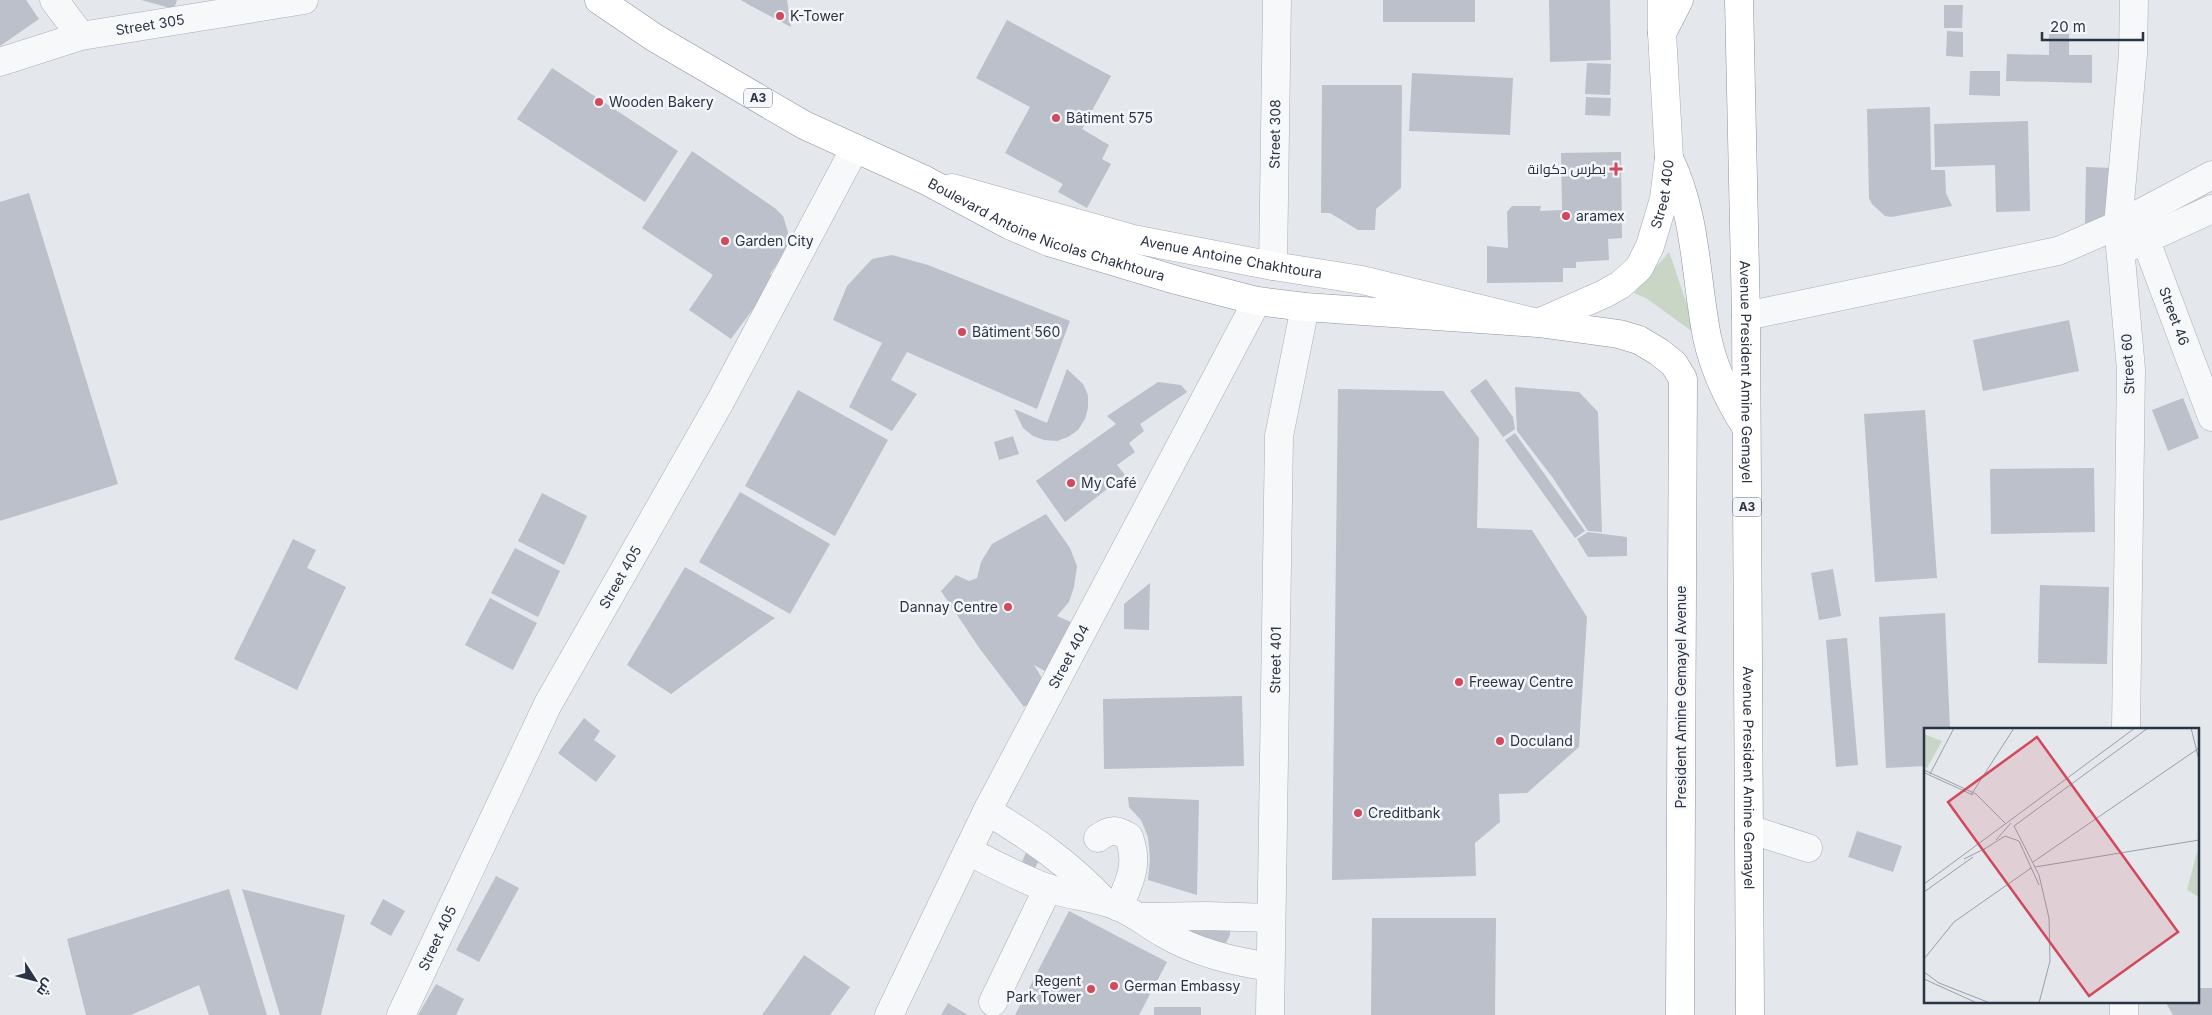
<svg xmlns="http://www.w3.org/2000/svg" width="2212" height="1015" font-family="Inter,Cairo,sans-serif">
<rect width="100%" height="100%" fill="#e4e7ec"/>
<polygon fill="#c9d6c5" points="1669,252 1673,263 1697,335 1646,298 1634,293"/>
<g fill="#bbc0ca">
<polygon points="0,0 26,0 39,19 0,46"/>
<polygon points="141,0 177,0 174,9"/>
<polygon points="741,0 787,0 791,27 749,5"/>
<rect x="1383" y="0" width="92" height="22"/>
<polygon points="1549,0 1610,0 1611,60 1550,62"/>
<polygon points="1944,5 1963,5 1962,28 1944,28"/>
<polygon points="1007,20 1111,76 1082,129 1109,145 1102,159 1111,164 1087,208 1058,192 1063,184 1005,153 1030,107 976,78"/>
<polygon points="1947,31 1963,32 1963,57 1946,56"/>
<polygon points="2049,34 2069,34 2069,55 2092,55 2092,83 2006,81 2007,54 2049,55"/>
<polygon points="1587,63 1611,64 1610,95 1585,94"/>
<polygon points="552,68 678,151 645,202 517,119"/>
<polygon points="1970,71 2000,71 2000,96 1969,95"/>
<polygon points="1412,73 1513,78 1510,135 1409,131"/>
<polygon points="1322,85 1402,85 1401,188 1376,209 1375,230 1358,230 1330,213 1321,213"/>
<polygon points="1586,97 1611,98 1610,116 1585,115"/>
<polygon points="1930,107 1931,170 1945,170 1946,193 1952,206 1891,217 1885,216 1872,204 1869,198 1867,109"/>
<polygon points="2028,121 2030,211 1996,212 1995,165 1935,167 1934,124"/>
<polygon points="692,151 776,209 783,216 788,232 787,250 770,274 775,279 731,339 689,310 713,275 642,228"/>
<polygon points="1621,152 1622,238 1608,239 1609,260 1576,262 1576,268 1563,268 1563,282 1487,283 1487,246 1508,248 1507,212 1512,206 1541,206 1540,211 1562,210 1561,153"/>
<polygon points="2086,167 2113,168 2111,225 2085,225"/>
<polygon points="29,193 118,484 0,521 0,202"/>
<polygon points="892,255 928,265 1070,321 1037,409 907,352 891,380 917,394 892,431 849,407 882,343 833,320 847,286 872,259"/>
<polygon points="2069,320 2079,371 1983,391 1973,340"/>
<polygon points="1067,369 1083,384 1088,395 1088,408 1085,419 1078,430 1068,437 1057,441 1044,440 1033,436 1023,428 1014,409 1047,423"/>
<polygon points="1486,379 1513,417 1515,429 1503,437 1470,391"/>
<polygon points="1158,382 1181,385 1187,392 1140,424 1144,431 1129,443 1135,452 1117,465 1125,475 1065,522 1036,481 1116,424 1107,416"/>
<polygon points="1515,387 1579,392 1598,412 1602,532 1588,531 1553,478 1517,431"/>
<polygon points="1338,389 1443,391 1479,438 1477,528 1532,530 1587,617 1579,747 1527,793 1499,794 1500,822 1475,843 1476,876 1332,880"/>
<polygon points="798,390 888,440 835,536 745,486"/>
<polygon points="2183,398 2199,438 2168,451 2152,410"/>
<polygon points="1925,410 1937,578 1875,582 1864,414"/>
<polygon points="1515,433 1585,531 1575,538 1505,440"/>
<polygon points="1013,436 1019,454 999,460 994,442"/>
<polygon points="2094,468 2095,532 1991,534 1990,469"/>
<polygon points="740,492 830,544 790,614 699,562"/>
<polygon points="542,493 587,516 564,565 518,541"/>
<polygon points="1046,514 1070,548 1077,566 1074,587 1069,602 1057,616 1075,624 1052,675 1034,665 1048,688 1024,707 980,649 941,591 956,575 969,581 977,578 981,562 992,544"/>
<polygon points="1588,532 1627,537 1627,556 1588,557 1577,539"/>
<polygon points="293,539 316,550 307,568 346,587 297,690 234,659"/>
<polygon points="515,548 560,571 538,617 491,593"/>
<polygon points="685,567 775,618 671,694 627,665"/>
<polygon points="1833,569 1841,616 1819,620 1811,573"/>
<polygon points="1150,583 1149,630 1124,629 1124,604"/>
<polygon points="2040,585 2109,587 2107,664 2038,663"/>
<polygon points="490,598 537,623 513,670 465,645"/>
<polygon points="1945,613 1950,729 1926,729 1926,766 1886,768 1879,617"/>
<polygon points="1847,638 1858,765 1836,767 1826,640"/>
<polygon points="1242,696 1244,766 1104,769 1103,699"/>
<polygon points="584,718 600,731 594,740 616,756 596,782 558,753"/>
<polygon points="1128,797 1199,800 1197,895 1148,880 1150,859 1148,837 1141,820 1129,807"/>
<polygon points="1857,831 1902,846 1893,872 1848,857"/>
<polygon points="1027,850 1041,857 1035,868 1022,862"/>
<polygon points="496,876 519,888 479,962 456,950"/>
<polygon points="229,889 267,1015 209,1015 199,985 131,1015 86,1015 67,939"/>
<polygon points="242,889 345,915 321,1015 280,1015"/>
<polygon points="383,899 405,911 391,936 370,924"/>
<polygon points="1069,911 1167,962 1139,1015 1015,1015"/>
<polygon points="1372,918 1496,918 1495,1015 1371,1015"/>
<polygon points="1190,922 1230,926 1230,935 1226,943 1220,947 1186,936"/>
<polygon points="804,955 850,987 830,1015 762,1015"/>
<polygon points="436,984 464,999 456,1015 418,1015"/>
<polygon points="2198,988 2212,988 2212,1015 2173,1015 2165,1001 2198,1001"/>
<polygon points="948,1003 968,1015 941,1015"/>
<rect x="1154" y="1007" width="47" height="8"/>
</g>
<g fill="none" stroke-linecap="round" stroke-linejoin="round">
<g stroke="#a9aeb7" stroke-width="29">
<g id="minor">
<polyline points="54,0 81,36"/>
<path id="s1" d="M0 62 81 36 304 0"/>
<path id="s2" d="M2140 214 2146 241 2212 417"/>
<polyline points="2129,247 2212,209"/>
<path id="s3" d="M1273 266 1277 0"/>
<polyline points="1746,316 2058,251 2118,225 2212,175"/>
<polyline points="2126,729 2131,369 2118,225 2133,54 2134,0"/>
<path d="M987 811C1031 837 1069 864 1104 901"/>
<polyline points="1749,829 1808,848"/>
<path d="M1098 838C1110 829 1116 829 1129 837 1139 865 1130 880 1119 907"/>
<path d="M968 851C994 864 1020 878 1047 888 1070 896 1095 897 1117 906 1135 913 1147 924 1163 933 1197 953 1232 961 1270 967"/>
<polyline points="1141,917 1207,916 1271,918"/>
<polyline points="993,1002 1048,888"/>
<path id="s4" d="M401 1015 548 704 720 402 855 148"/>
<path id="s5" d="M889 1015 987 811 1257 301"/>
<path id="s6" d="M1270 1015 1279 436 1305 307"/>
<polyline points="2124,1015 2124,1001"/>
</g>
</g>
<g stroke="#a3abb8" stroke-width="29">
<g id="major">
<path id="s7" d="M952 188 1133 239 1273 266 1362 280 1538 323 1604 294 1620 285 1639 268 1650 246 1664 199 1669 158 1662 33V0"/>
</g>
</g>
<g stroke="#8b94a3" stroke-width="29">
<g id="highway">
<path id="s8" d="M599 0 655 38 804 125 925 180 1009 225 1049 242 1176 280 1257 301 1305 307 1538 323 1619 334 1639 340 1659 352 1674 364 1683 379 1680 1015"/>
<path id="s9" d="M1739 0 1746 316 1750 1015"/>
<polyline points="1662,33 1679,0"/>
<path d="M1669 158C1697 216 1695 275 1707 337 1714 370 1728 399 1746 427"/>
</g>
</g>
<use href="#minor" stroke="#f7f8fa" stroke-width="28"/>
<use href="#major" stroke="#fff" stroke-width="28"/>
<use href="#highway" stroke="#fff" stroke-width="28"/>
</g>
<g fill="#d1495b" stroke="#f4f6f9" stroke-width="2">
<circle cx="780" cy="16" r="5"/>
<circle cx="599" cy="102" r="5"/>
<circle cx="1056" cy="118" r="5"/>
<path d="M1613.5 161.5h5v5h5v5h-5v5h-5v-5h-5v-5h5z"/>
<circle cx="1566" cy="216" r="5"/>
<circle cx="725" cy="241" r="5"/>
<circle cx="962" cy="332" r="5"/>
<circle cx="1071" cy="483" r="5"/>
<circle cx="1008" cy="607" r="5"/>
<circle cx="1459" cy="682" r="5"/>
<circle cx="1500" cy="741" r="5"/>
<circle cx="1358" cy="813" r="5"/>
<circle cx="1114" cy="986" r="5"/>
<circle cx="1091" cy="989" r="5"/>
</g>
<g text-anchor="middle" stroke-width="5" stroke-linejoin="round" paint-order="stroke">
<g fill="#f4f6f9" stroke="#676e7b" stroke-width="1">
<rect x="744" y="88.5" width="28" height="19" rx="4"/>
<rect x="1733" y="497.5" width="28" height="19" rx="4"/>
</g>
<g font-size="12" font-weight="bold" fill="#2b3445">
<text x="758" y="102">A3</text>
<text x="1747" y="511">A3</text>
</g>
<g font-size="14" fill="#2b3445" stroke="#f4f6f9" text-anchor="start">
<text x="790" y="21">K-Tower</text>
<text x="609" y="107">Wooden Bakery</text>
<text x="1066" y="123">Bâtiment 575</text>
<text x="1606" y="174" text-anchor="end">بطرس دكوانة</text>
<text x="1576" y="221">aramex</text>
<text x="735" y="246">Garden City</text>
<text x="972" y="337">Bâtiment 560</text>
<text x="1081" y="488">My Café</text>
<text x="998" y="612" text-anchor="end">Dannay Centre</text>
<text x="1469" y="687">Freeway Centre</text>
<text x="1510" y="746">Doculand</text>
<text x="1368" y="818">Creditbank</text>
<text x="1081" y="986" text-anchor="end">Regent<tspan x="1081" dy="16">Park Tower</tspan></text>
<text x="1124" y="991">German Embassy</text>
</g>
<g font-size="14" fill="#2b3445" stroke="#f4f6f9">
<text dy="5" stroke="none"><textPath href="#s1" startOffset="155">Street 305</textPath></text>
<text dy="5" stroke="none"><textPath href="#s3" startOffset="132">Street 308</textPath></text>
<text dy="5" stroke="none"><textPath href="#s7" startOffset="796">Street 400</textPath></text>
<text dy="5" stroke="none"><textPath href="#s8" startOffset="505">Boulevard Antoine Nicolas Chakhtoura</textPath></text>
<text dy="5" stroke="none"><textPath href="#s7" startOffset="288">Avenue Antoine Chakhtoura</textPath></text>
<text dy="5" stroke="none"><textPath href="#s2" startOffset="108">Street 46</textPath></text>
<text transform="translate(2128 364) rotate(-93)" y="5">Street 60</text>
<text dy="5" stroke="none"><textPath href="#s9" startOffset="372">Avenue President Amine Gemayel</textPath></text>
<text dy="5" stroke="none"><textPath href="#s4" startOffset="490">Street 405</textPath></text>
<text dy="5" stroke="none"><textPath href="#s5" startOffset="401">Street 404</textPath></text>
<text dy="5" stroke="none"><textPath href="#s6" startOffset="355">Street 401</textPath></text>
<text transform="translate(1681 697) rotate(-90)" y="5">President Amine Gemayel Avenue</text>
<text dy="5" stroke="none"><textPath href="#s9" startOffset="778">Avenue President Amine Gemayel</textPath></text>
<text dy="5" stroke="none"><textPath href="#s4" startOffset="85">Street 405</textPath></text>
</g>
</g>
<g transform="translate(1924 728)">
<rect width="275" height="275" fill="#e4e7ec"/>
<path d="M0 6 18 13 3 40 0 39ZM273 124H275V169L263 162Z" fill="#c9d6c5"/>
<path fill="none" stroke="#9a9fa9" stroke-width="1" d="M267 0 275 32M0 42 52 66 81 95M1 45 49 67M6 46 30 0M47 67 90 0M72 112 87 95M59 122 81 108 95 113 115 157M40 131 62 120M109 134 275 20M111 139 275 112M0 156 211 0M0 164 49 129M0 231 30 194 107 140M0 244 15 255 66 275M0 251 53 275M115 275 126 233 125 190 115 147 90 98 224 0"/>
<path fill="#d1495b" fill-opacity="0.15" stroke="#d1495b" stroke-width="2.5" d="M113 9 254 204 165 268 24 74Z"/>
<rect width="275" height="275" fill="none" stroke="#2b3445" stroke-width="2.5"/>
</g>
<g transform="translate(35 980) rotate(126)" stroke="#f4f6f9" stroke-width="4" paint-order="stroke">
<path d="M0-4L9 19L0 12L-9 19Z" fill="#2b3445"/>
<text y="-8" font-size="14" font-weight="bold" text-anchor="middle" fill="#2b3445">ش</text>
</g>
<path d="M2042 32v8h101v-8" fill="none" stroke="#2b3445" stroke-width="2.5"/>
<text x="2050" y="32" font-size="15" fill="#2b3445" stroke="#f4f6f9" stroke-width="4" paint-order="stroke">20 m</text>
</svg>
